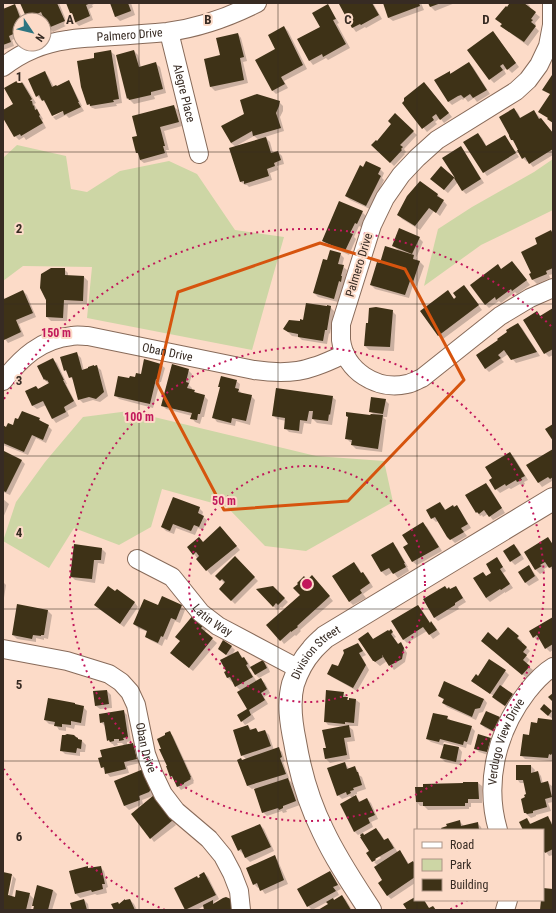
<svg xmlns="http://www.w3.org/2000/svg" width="556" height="913" font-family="'Roboto Condensed',sans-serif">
<rect width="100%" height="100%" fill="#fcdbc8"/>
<g fill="#cdd6a5">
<polygon points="17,145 66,156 71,189 87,192 120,171 169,161 197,174 235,230 284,237 252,350 87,318 92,267 23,266 3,281 3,158"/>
<polygon points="553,159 553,210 481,245 424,286 438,229 472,207 534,172"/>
<polygon points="129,411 316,456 384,461 393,502 306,551 265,546 227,507 162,489 151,527 119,545 74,528 49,568 3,541 16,502 45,462 83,417"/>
</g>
<g fill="#0003" fill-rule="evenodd">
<polygon points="21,3 59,3 68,25 53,32 49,28 44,17 36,20 30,20 27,18"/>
<polygon points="67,3 96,3 92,5 93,7 89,9 93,20 79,26 75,22"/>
<polygon points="111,3 131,3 135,15 120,21 116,17"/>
<polygon points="342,3 373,3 382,19 366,28 365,27 356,32 353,28 340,4"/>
<polygon points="384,3 421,3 424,10 393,21 389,18"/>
<polygon points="429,3 455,3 435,11 431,7"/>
<polygon points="508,3 527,3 530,6 529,8 540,17 535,23 536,25 534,26 539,31 528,46 505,29 502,24 497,19 510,5"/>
<polygon points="3,5 5,9 14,5 18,9 23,20 20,20 20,36 12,40 14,46 3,50"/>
<polygon points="328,6 331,10 339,23 337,24 350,48 328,60 326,58 313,65 310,61 298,39 321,27"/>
<polygon points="284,27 288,31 307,69 284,81 288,88 276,94 272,90 277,50"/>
<polygon points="238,34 241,38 247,61 243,62 248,83 215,91 211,87 205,60 221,56"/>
<polygon points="496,36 519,67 512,73 507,68 504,70 506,74 494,83 490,79 468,50"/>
<polygon points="134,51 138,55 141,67 156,64 160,67 166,93 154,96 155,99 134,104 128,98"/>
<polygon points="111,52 115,55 122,103 116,104 117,106 95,109 93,108 92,108 88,104 95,59"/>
<polygon points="469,63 473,67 490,94 477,102 474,98 468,102 465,98 463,100 462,99 452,105 448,101 449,72 452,74"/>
<polygon points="44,72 48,76 54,87 57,87 68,82 72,86 82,106 81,106 84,111 69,118 66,115 56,120 53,117 67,109 47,105 42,99 41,100 37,96"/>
<polygon points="20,80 24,84 36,103 34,104 43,119 42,120 46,128 26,140 24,137 19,140 15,136 3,116 3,111 15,104"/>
<polygon points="428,87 452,117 444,123 440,118 435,122 437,124 427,132 403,103"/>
<path d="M279 102 283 106V111L280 117 284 131 265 137 270 142 273 153 278 152 282 156 284 164 277 166 278 170 270 173 272 180 249 187 247 185H245L241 182 236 147 231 143ZM254 136 259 140 236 146Z"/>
<polygon points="174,107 178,110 182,126 164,131 169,150 166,150 168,157 144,163 140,160 139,155 137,153 138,137"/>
<polygon points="514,109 518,113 521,119 534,111 553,133 553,155 533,167 528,161 527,162 523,158 516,144 512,140"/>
<polygon points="395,115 417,135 404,149 406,152 404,154 405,154 394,166 373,145 377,142 393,124"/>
<polygon points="478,134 482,138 487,147 504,136 508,140 519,157 487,176 484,172"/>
<polygon points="461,148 464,151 484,183 466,194 462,190 458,182 448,193 436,183 441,168 458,182"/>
<polygon points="380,169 384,173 382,178 384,180 370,209 350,200 346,196"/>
<polygon points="420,182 438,195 447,205 440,216 434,211 420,230 402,219 399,215"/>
<polygon points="362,212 366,216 361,227 359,226 354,237 356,239 349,255 327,245 323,241"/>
<polygon points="551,232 553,233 553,274 549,275 550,278 537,284 533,280 531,274 532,274 539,244"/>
<polygon points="419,238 423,242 416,258 417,259 417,261 420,262 424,266 417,286 413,285 409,298 375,289 371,285 399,251 393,245"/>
<polygon points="340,254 344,258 342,266 347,270 345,280 346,281 344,285 343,285 338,302 318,297 314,293 328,262"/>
<polygon points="516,266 530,285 517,294 515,292 501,303 499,301 489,308 485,304 502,270"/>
<polygon points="64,269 68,273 68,276 84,277 88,281 87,304 68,304 67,321 51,321 47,317"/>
<polygon points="467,290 482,310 443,339 421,312 451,296 454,299"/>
<polygon points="23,291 27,295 36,317 19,324 24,336 8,343 5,339 3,335 3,295 5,299"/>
<polygon points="330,307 334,311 330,334 329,333 327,344 302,340 299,337 292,336 285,329 304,321"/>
<polygon points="553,310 553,355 549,357 545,353 537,312 541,316"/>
<polygon points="392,311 396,315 394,351 369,350 365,346"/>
<polygon points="518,324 522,328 540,356 516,363 508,354 501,359 504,362 489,372 485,368 500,340"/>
<polygon points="77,354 81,358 84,371 97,367 101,370 108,396 100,402 93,400 83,403 79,399 74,381 65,370"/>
<polygon points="53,360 57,363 67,384 66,384 77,406 67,411 69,416 56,423 53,419 46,405 37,409 33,406 26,392 36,387 39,389 49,384 44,379"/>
<polygon points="161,365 165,368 161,382 160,382 153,408 119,399 115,395 135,378"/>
<polygon points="188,370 192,374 189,385 192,388 192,390 194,391 197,394 204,396 208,400 204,417 202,417 200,424 195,422 192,418 192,416 166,409 162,405"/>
<polygon points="236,381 240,384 239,390 242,394 251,396 255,400 250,425 236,421 235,426 217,422 214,418 221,388 219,386"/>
<polygon points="332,397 336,400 332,425 317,423 312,418 311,424 304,423 302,434 289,432 285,428 286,421 277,419 273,415"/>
<polygon points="385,400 389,404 387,417 383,417 386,420 382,452 356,449 352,445 353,443 350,442 346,438 349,418 347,416 374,415 370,411"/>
<polygon points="39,419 43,423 48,426 52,430 46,443 36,438 28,455 3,445 3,426 7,428"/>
<polygon points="553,450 553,481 552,481 542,487 539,483 528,466"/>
<polygon points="510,453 514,457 528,480 524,482 525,484 522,486 520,484 511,489 509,488 500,493 496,489"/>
<polygon points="3,456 22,461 25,464 10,495 3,492"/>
<polygon points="486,484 490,488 505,513 493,520 488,514 483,517 482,515 480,516 477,512"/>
<polygon points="3,499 9,504 3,518"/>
<polygon points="440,503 446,510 456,506 460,510 471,528 464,532 467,536 455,543 448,536 438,521 436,522 432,518"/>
<polygon points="199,508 203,512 202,516 207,520 203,530 198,528 195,535 176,528 174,534 166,531 162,527"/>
<polygon points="423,524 427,527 442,551 417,565 413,562 404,547 409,544"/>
<polygon points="224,532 240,550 211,575 194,554 204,543"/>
<polygon points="548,538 553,544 553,571 549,566 544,569 545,571 540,574 536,570 525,552"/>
<polygon points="393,544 397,548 408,567 407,567 409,571 398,578 393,572 386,576 382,572 373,556"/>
<polygon points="75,545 102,549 106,553 104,564 98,563 95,583 75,580 71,576"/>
<polygon points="514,545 518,549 524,559 515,565 511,561"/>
<polygon points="235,558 258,581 235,604 220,589 225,584 217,576"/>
<polygon points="496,559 500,563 506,571 503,573 513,588 505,593 505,592 490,602 486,598 486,577 493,573"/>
<polygon points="354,563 358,567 362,574 363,573 367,577 373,587 363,594 366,598 353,605 349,601"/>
<polygon points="529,566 532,570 539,580 529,586 525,582"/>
<polygon points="315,580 333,601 300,630 301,631 296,636 295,635 284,644 281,640 307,581"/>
<polygon points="3,582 6,585 3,604"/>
<polygon points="273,587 288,602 282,608 281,607 277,610 258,590"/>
<polygon points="445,587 450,590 455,587 459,591 466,602 458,607 459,609 438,621 434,617"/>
<polygon points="117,591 135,603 138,607 124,627 99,609"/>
<polygon points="18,605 48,611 52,615 48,639 44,638 44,640 36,638 36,642 17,639 13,635"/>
<polygon points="158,606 181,606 185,610 180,623 175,621 167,640 165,639 162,646 150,640 146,637 148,632 138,628 134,624"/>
<polygon points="418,606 422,610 430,623 431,623 435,626 440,634 433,639 427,631 407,643 403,639"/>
<polygon points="194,616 208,628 204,632 217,643 193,671 175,657 181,642"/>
<polygon points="553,618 553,650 550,652 546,648 540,639 538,641 534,637"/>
<polygon points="508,628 522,641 521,643 530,651 526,656 530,660 526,664 533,670 527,678 486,644 497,641"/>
<polygon points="391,631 396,637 394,638 399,645 400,644 404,648 407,653 405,662 394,670 387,661 380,666 374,661 368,634 374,640"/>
<polygon points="357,644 361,648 366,655 362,657 369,670 357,691 332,677 328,674 338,668"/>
<path d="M231 646 235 650 232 655 238 652 243 658H244L248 662 251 668 263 661 267 665 270 672 259 678 265 683 270 693 264 697 268 704 252 714 255 719 245 725 242 721 249 709 241 691 236 686 233 681 232 682 228 678 225 672 227 671 229 657 219 649ZM252 668 255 674 261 680 257 682 249 669Z"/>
<polygon points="505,671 509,675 501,687 516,699 509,709 497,701 493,697 494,696 477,685 478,677"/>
<polygon points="107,691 111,695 112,708 100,709 96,706"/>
<polygon points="343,693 349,700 350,699 356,700 360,703 358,726 348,726 353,730 355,741 347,742 350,759 330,763 326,759 324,749 327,748 345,727 328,725 325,721"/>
<polygon points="439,696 484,699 487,703 483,712 479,713 476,720 447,707 443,703 444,700"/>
<polygon points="544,706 553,713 553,758 552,758 552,761 525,759 521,755 530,736 538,724 553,721 553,719 545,713"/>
<polygon points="83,707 87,711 85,726 75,725 74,729 66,727 66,731 59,730 56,725 49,724 45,720"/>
<polygon points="123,711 127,715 131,741 127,742 127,745 133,744 137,748 140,763 127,766 129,773 110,777 102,767 125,746 122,743 117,743 118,745 114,746 113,744 112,744 108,740 106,727 101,722"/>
<polygon points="447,717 451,721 471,727 475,731 471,745 467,744 466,748 444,742 443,744 459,748 462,752 460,765 445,762 441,758 444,746 431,742 427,739"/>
<polygon points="499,718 503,722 498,734 485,728 481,724"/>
<polygon points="248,726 252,730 256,729 259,733 265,731 269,735 274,750 278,748 282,752 285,761 283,762 289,778 288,779 292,783 300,805 286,810 287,812 283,813 282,811 267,816 263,812 255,788 252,789 248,786 242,761 246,759 242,755"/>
<polygon points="169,732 173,736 194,781 193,782 194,783 181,790 178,786 174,780 171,776 162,749 167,736"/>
<polygon points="491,739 495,743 491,756 479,752 475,748"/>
<polygon points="79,740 82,741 86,745 85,752 80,752 80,756 65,754 61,750"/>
<polygon points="345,763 349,769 354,767 358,771 359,775 362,777 366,789 357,792 357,794 354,795 354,797 356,797 361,802 367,799 371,803 378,819 371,822 373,827 362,833 364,836 376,829 380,833 385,841 388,839 392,843 398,853 400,852 403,855 409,864 415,864 415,883 391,899 387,895 384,880 378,866 374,862 381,858 379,856 373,861 370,852 363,837 360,834 358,835 354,831 352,798 350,796 342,799 338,795"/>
<polygon points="531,766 535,770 534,773 538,772 541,776 543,784 548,783 552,786 553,791 553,802 548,803 551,811 536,815 536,816 531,818 525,813 526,798 528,795 525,783 520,783 517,779"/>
<polygon points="142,771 155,794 153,796 142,800 143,804 129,810 125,806 115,782"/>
<polygon points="478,783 482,786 482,803 471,803 471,807 469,807 469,809 428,810 424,806 420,806 417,802 416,788"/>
<polygon points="158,801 176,825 154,842 151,838"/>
<polygon points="547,817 551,821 553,824 553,855 549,856 546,852 543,847 543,830 524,830 527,819 531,824"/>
<polygon points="460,822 464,826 477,823 481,827 482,830 443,830"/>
<polygon points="260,825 264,829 274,851 250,862 246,858 244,854 243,854 239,850"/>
<polygon points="275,857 278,861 288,884 265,894 260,887 258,888 254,884"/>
<polygon points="100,867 104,871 108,887 106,888 107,893 97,895 95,894 80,898 76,894 89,869"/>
<polygon points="329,872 333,876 341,889 337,891 339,895 332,899 334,901 342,896 346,900 352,910 320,910 329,905 327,902 312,910 308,906 298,890"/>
<path d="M3 873 12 875 16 879 12 897 16 898 29 894 34 899 53 890 57 894 52 910H34L35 908 32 904 31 910H3ZM11 876H13L8 900H6Z"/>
<polygon points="204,873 208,877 219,899 214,902 215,903 205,910 204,906 197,910 187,910 175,888 199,879"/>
<polygon points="84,900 88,904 89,910 73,910"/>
<polygon points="130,900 134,904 137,910 115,910 119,904"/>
</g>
<g fill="#3e3217">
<polygon points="20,3 57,3 65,21 48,28 41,12 27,19"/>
<polygon points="66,3 91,3 86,5 90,16 74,23"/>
<polygon points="110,3 128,3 131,11 115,17"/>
<polygon points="340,3 372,3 379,15 361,25 360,24 352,28 339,4"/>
<polygon points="383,3 419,3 420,6 388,18"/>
<polygon points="428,3 441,3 430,7"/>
<polygon points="508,3 524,3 536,12 531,19 533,20 531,22 536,26 524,42 500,26 502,24 495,19 506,6 507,7 509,4"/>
<polygon points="15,4 21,20 20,20 20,31 9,36 11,42 3,45 3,9"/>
<polygon points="328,4 336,19 333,20 346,44 323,57 322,54 309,61 297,39 320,27 312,13"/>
<polygon points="284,26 303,65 281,77 285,84 272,91 255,60 275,49 268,35"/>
<polygon points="493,31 516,63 507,70 503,64 500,66 503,70 489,80 467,50"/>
<polygon points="238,33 244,57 240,58 244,80 210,87 204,59 220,55 216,38"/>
<polygon points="111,50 119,99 113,100 114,102 90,106 90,104 87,105 81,87 77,61 94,58 94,53"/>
<polygon points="134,50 139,67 156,62 163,89 151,92 151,95 129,100 128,98 127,99 116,55"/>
<polygon points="469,62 487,90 473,98 470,94 464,98 461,95 458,96 448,102 434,80 450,71 450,74"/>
<polygon points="45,71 52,87 56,85 57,86 69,80 79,102 78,102 81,107 64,115 63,111 52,116 44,100 42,101 39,95 36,97 28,79"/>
<polygon points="552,75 553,75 553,123 547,119 548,118 538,112 550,94 542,90"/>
<polygon points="20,79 32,99 30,101 32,101 33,106 34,105 35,110 37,109 40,115 39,116 43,123 21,136 20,134 14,137 3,118 3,110 13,104 4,88"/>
<polygon points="424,82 449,113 440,120 436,114 432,117 434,120 422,129 402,103 404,101 404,98"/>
<polygon points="257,94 280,101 279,106 276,113 281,128 253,136 252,131 231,143 221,126 244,114 240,100"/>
<polygon points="174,105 179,122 160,127 165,146 163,146 165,153 140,160 138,153 136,153 132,137 137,136 132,116"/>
<polygon points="514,108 520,118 534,110 539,119 541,118 553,133 553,149 529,164 525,157 522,159 517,150 518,150 513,140 511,140 509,136 509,135 499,117"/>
<polygon points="395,113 414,131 400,145 403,147 401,149 402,150 390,163 371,145 376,140 377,141 391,124 388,121"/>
<polygon points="478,133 486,146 505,135 516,153 483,173 463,142"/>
<polygon points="266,137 271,153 278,151 281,160 274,163 275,166 267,169 269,176 244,184 244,181 240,182 229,148"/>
<polygon points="461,146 481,179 462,191 454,178 444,190 430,179 441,166 455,178 442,158"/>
<polygon points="366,161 381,168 378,174 381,176 366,206 345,196 360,165 363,167"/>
<polygon points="420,181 438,194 437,196 444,200 436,213 429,208 415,226 397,215 407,196"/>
<polygon points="339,201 363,211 357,224 355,223 350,233 353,234 345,251 322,241"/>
<polygon points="399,228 420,237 412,254 392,246"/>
<polygon points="551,230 553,234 553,266 552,266 553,268 546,271 547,274 532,280 529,274 531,273 521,252 537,244 535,238"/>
<polygon points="385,246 414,255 413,259 420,261 413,282 410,281 405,295 370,285 377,262 380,263"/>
<polygon points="330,250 341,253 338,264 344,265 341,276 342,276 341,282 339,281 334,299 313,293 323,259 327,260"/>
<polygon points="512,261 527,280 512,291 511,289 496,300 495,297 485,305 470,285 498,264 501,269"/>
<polygon points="51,268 65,268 65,275 84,276 83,301 64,300 63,318 46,317 46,300 40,288 41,274"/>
<polygon points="464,285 479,305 438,336 420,311 448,290 454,299 456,297 453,293"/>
<polygon points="23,290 33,313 16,320 21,332 4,340 3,297 4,299"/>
<polygon points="306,303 327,306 327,305 331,306 327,330 325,330 323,341 298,337 298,334 288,332 283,329 289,320 300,321 300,319 303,320"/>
<polygon points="376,307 393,310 390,347 364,346 366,323 368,323 369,308"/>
<polygon points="553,308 553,349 544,354 523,320 537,311 540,316"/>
<polygon points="518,323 537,352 511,360 504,350 498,355 501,358 485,369 476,355 498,340 497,339 507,332 506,330"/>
<polygon points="77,352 82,370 88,368 88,367 94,365 94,366 97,365 104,392 96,399 89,397 78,400 72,377 69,378 66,370 64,371 60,357"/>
<polygon points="53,358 64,380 63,380 74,401 64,407 66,412 52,419 43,401 32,406 25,391 36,386 38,389 49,383 47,380 46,381 45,379 44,380 37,366"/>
<polygon points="144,359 161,364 158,379 156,379 150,404 114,396 118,376 129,378 130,376 135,377 136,373 141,374"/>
<polygon points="172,364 189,369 186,382 189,383 187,388 195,390 194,392 205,395 200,414 198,414 197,420 190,419 192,413 161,406"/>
<polygon points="221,376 237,380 235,388 239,389 238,392 252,395 246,421 232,418 231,423 212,418 220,387 218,387"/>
<polygon points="276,388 333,396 330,415 329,414 328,421 312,419 313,411 309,411 307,421 300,420 299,431 284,429 285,418 272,416"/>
<polygon points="371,397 386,399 383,414 369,412"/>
<polygon points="22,411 40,418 39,420 49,425 43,440 32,435 24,452 3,443 3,425 6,427 8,423 13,425 15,418 18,419"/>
<polygon points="346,412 370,415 371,414 383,415 378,449 351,445 352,440 345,439 348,417 346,416"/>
<polygon points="553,424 553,441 545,429"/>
<polygon points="553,449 553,477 550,479 548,477 538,483 526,465"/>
<polygon points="4,451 22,460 6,492 3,491 3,453"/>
<polygon points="510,452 525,476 521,478 522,480 517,482 516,480 506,486 505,484 495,490 489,480 492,478 485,467"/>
<polygon points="486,483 502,508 489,517 484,510 479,514 477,512 476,513 465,495"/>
<polygon points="173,497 200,507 198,513 204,516 199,527 194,525 191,531 173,524 170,531 161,527"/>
<polygon points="440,502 445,510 453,505 454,507 457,505 468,524 461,528 464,532 450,540 447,537 435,517 431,519 426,510"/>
<polygon points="423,522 439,547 412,562 403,547 408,544 402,535"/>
<polygon points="220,526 237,546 206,571 196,559 199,556 196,552 193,555 187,547 199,537 203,542"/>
<polygon points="548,537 553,545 553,566 549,568 545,562 540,565 542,566 535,570 524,552"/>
<polygon points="393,542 405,563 404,563 406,567 393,574 389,568 381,572 371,555"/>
<polygon points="74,544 102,548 101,560 94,560 92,579 70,577"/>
<polygon points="514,544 521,555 510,562 503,551"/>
<polygon points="235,556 255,577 231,601 219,589 225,582 222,579 220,581 215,576"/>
<polygon points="497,557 503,567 500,569 510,584 501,590 500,589 486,598 473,578 483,572 486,576 491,573 486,564"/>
<polygon points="354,562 361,573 363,572 370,583 360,590 362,593 349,602 332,576"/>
<polygon points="529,565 535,576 525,583 518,572"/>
<polygon points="312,575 330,596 297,626 298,627 291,632 291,631 280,641 266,625 300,595 293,588 298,584 297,583 304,576 307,580"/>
<polygon points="108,586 115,591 117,589 135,602 120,624 94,605"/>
<polygon points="273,586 285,598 278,605 276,603 273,607 256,589"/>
<polygon points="445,586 447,589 449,587 450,589 456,586 463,598 455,603 455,605 434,618 423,599"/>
<polygon points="162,596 182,605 176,620 171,618 163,637 161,636 158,643 145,637 147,631 133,624 144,599 158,605"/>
<polygon points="17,604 48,610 44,635 41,635 41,636 33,635 32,639 12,635"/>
<polygon points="418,605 430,623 431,621 437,630 429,635 423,627 403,640 391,621"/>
<polygon points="194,614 205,623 201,628 213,638 189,668 170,653 180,641 175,637"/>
<polygon points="553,617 553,644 545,649 537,635 533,638 529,631"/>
<polygon points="508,627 519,636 517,638 527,647 523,652 527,655 523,660 530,666 522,675 481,641 488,632 497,640"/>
<polygon points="391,629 393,632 391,634 398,644 401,642 404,648 402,659 389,666 382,655 382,656 383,657 375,662 374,661 373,661 358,639 368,632 373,639 388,630 389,631"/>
<polygon points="223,640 232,646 226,655 218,649"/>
<polygon points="358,643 363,651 359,653 366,665 353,688 327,674 332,664 338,666 344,653 343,650"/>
<polygon points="238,651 242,658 244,657 248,664 246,665 253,677 235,687 230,677 227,678 224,672 226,671 220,660"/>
<polygon points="489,659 506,670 490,694 471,681 476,674 478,676"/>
<polygon points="263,660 267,668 255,675 250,667"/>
<polygon points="261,678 267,689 261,693 265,700 249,710 251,715 241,722 237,715 247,709 237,692"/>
<polygon points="444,681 484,699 480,708 475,709 472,717 442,703 444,699 438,696"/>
<polygon points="500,685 513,694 505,706 492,697"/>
<polygon points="107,690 109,704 95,706 93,691"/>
<polygon points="326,690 344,692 343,697 348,697 347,700 349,700 349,698 356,699 354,723 345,722 345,724 324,722"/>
<polygon points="553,693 553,702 548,697"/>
<polygon points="48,698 75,703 75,704 84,706 81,723 71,721 71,725 62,724 62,727 54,726 55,722 44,720"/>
<polygon points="544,704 552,711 548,716 540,709"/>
<polygon points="124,710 128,737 123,738 124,740 119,741 119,739 114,739 114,741 110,742 109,740 107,741 104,722 100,723 99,714"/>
<polygon points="486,711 500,717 493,731 480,724"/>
<polygon points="433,713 448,716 447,719 472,726 467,742 464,741 463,745 440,739 439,742 426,739"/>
<polygon points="538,718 553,720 553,752 551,755 549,754 548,758 520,756 523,734 529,735 531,722 537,723"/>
<polygon points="248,725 250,730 256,728 258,732 265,730 271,746 241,756 233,730"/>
<polygon points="349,725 351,737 344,738 347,755 325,759 323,748 326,748 322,730"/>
<polygon points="170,731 191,777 190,778 191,779 184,783 184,784 177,787 172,776 170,777 166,766 167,766 159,749 161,749 157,739 165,735 165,733"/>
<polygon points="67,734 74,735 76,737 78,738 78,739 82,740 81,749 77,748 76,753 60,751 62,735 65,735"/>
<polygon points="478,734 491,738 487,752 474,749"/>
<polygon points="133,743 137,759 124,762 126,769 105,774 104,767 101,768 98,758 102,757 100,750"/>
<polygon points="444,744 459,747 456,762 440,758"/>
<polygon points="279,747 282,757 280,758 286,774 247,786 237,760 241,758 242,760"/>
<polygon points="345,762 347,769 355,766 357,772 358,772 362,785 353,788 354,790 350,791 351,793 347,795 346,792 337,796 327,768"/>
<polygon points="516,765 531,765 531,773 538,771 541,783 548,781 552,797 545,799 547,807 533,811 533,813 527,814 526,813 524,813 521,799 525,797 524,795 526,794 523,780 516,780"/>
<polygon points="141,770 143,770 151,789 149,792 139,796 140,800 124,806 114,781"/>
<polygon points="288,778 296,801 283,806 283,808 279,810 278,808 262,813 254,789"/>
<polygon points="463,782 478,782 479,799 468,799 468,803 465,803 465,806 423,806 423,802 416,802 415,787 423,787 423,784 463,783"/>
<polygon points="154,795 173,820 150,839 131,814"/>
<polygon points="356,795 359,802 367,798 375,815 368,818 370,823 354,832 340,804"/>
<polygon points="548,816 553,827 553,849 545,853 543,850 543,830 523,830 519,822 527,818 530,824"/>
<polygon points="460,820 461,826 478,822 479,830 442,830 441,828 447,826 446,824"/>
<polygon points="260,824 271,847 245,858 241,849 238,851 231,836"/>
<polygon points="376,828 384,840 388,838 394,848 375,859 376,860 372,862 366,853 369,851 360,837 361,837 360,835 363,833 364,835"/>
<polygon points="400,850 408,864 413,861 415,864 415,877 387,896 378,883 382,880 374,867"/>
<polygon points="275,855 284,880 260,891 257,883 253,885 246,868"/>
<polygon points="88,866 88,868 101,866 105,884 102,884 103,889 92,892 91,890 75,894 69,871"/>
<polygon points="330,871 338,885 333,887 336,891 307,907 297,889"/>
<polygon points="3,872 12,874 8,895 15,897 16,890 30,893 26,910 3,910"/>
<polygon points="204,872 216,895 185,910 174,888 197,876 198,878 200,877 199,875"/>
<polygon points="37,885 53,890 48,910 33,910 34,906 32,906"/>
<polygon points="543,888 553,889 553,910 540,910 541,900 543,900"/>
<polygon points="342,895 351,910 318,910 328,904 326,902 333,898 334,900"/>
<polygon points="226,897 231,899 233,910 204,910 203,905 213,900 213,904 223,898"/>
<polygon points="415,897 415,900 424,900 429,908 433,906 436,910 407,910 403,904"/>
<polygon points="84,899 87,910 72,910 70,903"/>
<polygon points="125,899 125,900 130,899 135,910 114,910 111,904 118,902 119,904"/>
</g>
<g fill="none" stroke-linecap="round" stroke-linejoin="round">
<g stroke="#886b5a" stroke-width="20">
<g id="minor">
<path d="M552 3V25L548 46 539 65 528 80 516 91 437 140 417 158 401 175 385 198 372 225 341 324C341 329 341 335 341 340 345 371 377 391 407 384 412 383 417 380 422 378L500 316 530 298 553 288"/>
<path id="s1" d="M169 32 199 154"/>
<path id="s2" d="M3 67C21 53 44 43 67 40 77 38 87 38 97 37 121 36 144 34 167 32 198 28 229 17 257 3"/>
<path id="s3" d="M3 381C21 358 41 339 72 336 77 335 83 336 88 336L254 370C274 373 294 374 313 367 324 364 335 358 345 354"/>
<path id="s4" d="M137 559 172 577 201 613 218 626 299 669"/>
<path id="s5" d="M3 649 67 661 109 674 121 682 130 692 136 705 146 754 153 773 163 794 176 811 209 839 223 856 232 873 239 891 241 910"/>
<path id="s6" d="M498 830C484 782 497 731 527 692 534 683 543 673 553 667"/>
<polyline points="505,910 508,900"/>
</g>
</g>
<g stroke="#886b5a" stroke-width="24">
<g id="tertiary">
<path id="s7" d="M370 910C353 884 336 859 323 831 309 803 300 772 295 742 291 723 288 703 293 684 297 672 303 660 312 650 316 645 321 641 325 637L553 499"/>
</g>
</g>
<use href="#minor" stroke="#fff" stroke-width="18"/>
<use href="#tertiary" stroke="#fff" stroke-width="22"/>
</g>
<path fill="none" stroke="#d6540e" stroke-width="3" stroke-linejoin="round" d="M320 243 405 269 464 380 348 501 224 510 157 383 178 292Z"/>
<path fill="none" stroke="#372b23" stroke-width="1" stroke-opacity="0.55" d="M139 3V910M278 3V910M417 3V830M3 152H553M3 304H553M3 456H553M3 609H553M3 761H553M417 900V910"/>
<g fill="none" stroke="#c2185b" stroke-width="2" stroke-dasharray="2 4">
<circle cx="307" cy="584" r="118"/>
<circle cx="307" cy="584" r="237"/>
<path d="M468 900A355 355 0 0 1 449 910M165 910A355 355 0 0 1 4 769M4 399A355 355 0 0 1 551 326"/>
</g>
<g text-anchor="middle" stroke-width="4" stroke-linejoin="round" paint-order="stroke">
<g font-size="12" fill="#372b23" stroke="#fcdbc8">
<text dy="4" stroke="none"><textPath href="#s2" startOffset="133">Palmero Drive</textPath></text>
<text dy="4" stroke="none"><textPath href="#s1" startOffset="63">Alegre Place</textPath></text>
<text transform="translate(359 265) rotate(-73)" y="4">Palmero Drive</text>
<text dy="4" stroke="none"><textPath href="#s3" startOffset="182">Oban Drive</textPath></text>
<text dy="4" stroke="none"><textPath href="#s4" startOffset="99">Latin Way</textPath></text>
<text dy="4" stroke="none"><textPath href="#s7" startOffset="284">Division Street</textPath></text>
<text dy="4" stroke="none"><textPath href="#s6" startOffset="91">Verdugo View Drive</textPath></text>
<text dy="4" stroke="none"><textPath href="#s5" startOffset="195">Oban Drive</textPath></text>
</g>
</g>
<g font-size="13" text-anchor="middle" font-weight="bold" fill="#372b23" stroke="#fcdbc8" stroke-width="4" stroke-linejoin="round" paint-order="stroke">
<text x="70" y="24">A</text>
<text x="208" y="24">B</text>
<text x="348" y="24">C</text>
<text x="486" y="24">D</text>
<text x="19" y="81">1</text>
<text x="19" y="233">2</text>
<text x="19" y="385">3</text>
<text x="19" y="537">4</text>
<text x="19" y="689">5</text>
<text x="19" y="841">6</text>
</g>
<circle cx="307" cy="584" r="6" fill="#c2185b" stroke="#fcdbc8" stroke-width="2"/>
<g font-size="12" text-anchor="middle" font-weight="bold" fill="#c2185b" stroke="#fcdbc8" stroke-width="4" stroke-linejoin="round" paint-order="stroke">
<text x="56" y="337">150 m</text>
<text x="139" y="421">100 m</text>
<text x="224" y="505">50 m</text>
</g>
<rect width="556" height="913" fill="none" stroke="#372b23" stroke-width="8"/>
<rect x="414" y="829" width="130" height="72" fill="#fcdbc8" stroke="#ad9586"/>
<rect x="422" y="842" width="20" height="6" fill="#ffffff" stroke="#ad9586"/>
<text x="450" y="849" font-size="12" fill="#372b23">Road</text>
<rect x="422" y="859" width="20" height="12" fill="#cdd6a5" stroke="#ad9586"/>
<text x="450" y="869" font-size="12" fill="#372b23">Park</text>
<rect x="422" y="879" width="20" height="12" fill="#3e3217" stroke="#ad9586"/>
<text x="450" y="889" font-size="12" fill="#372b23">Building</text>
<g transform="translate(32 32) rotate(125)"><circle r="19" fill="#fcdbc8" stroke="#ad9586"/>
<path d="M0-3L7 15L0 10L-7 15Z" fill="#2e7581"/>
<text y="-6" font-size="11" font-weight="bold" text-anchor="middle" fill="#372b23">N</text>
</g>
</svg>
